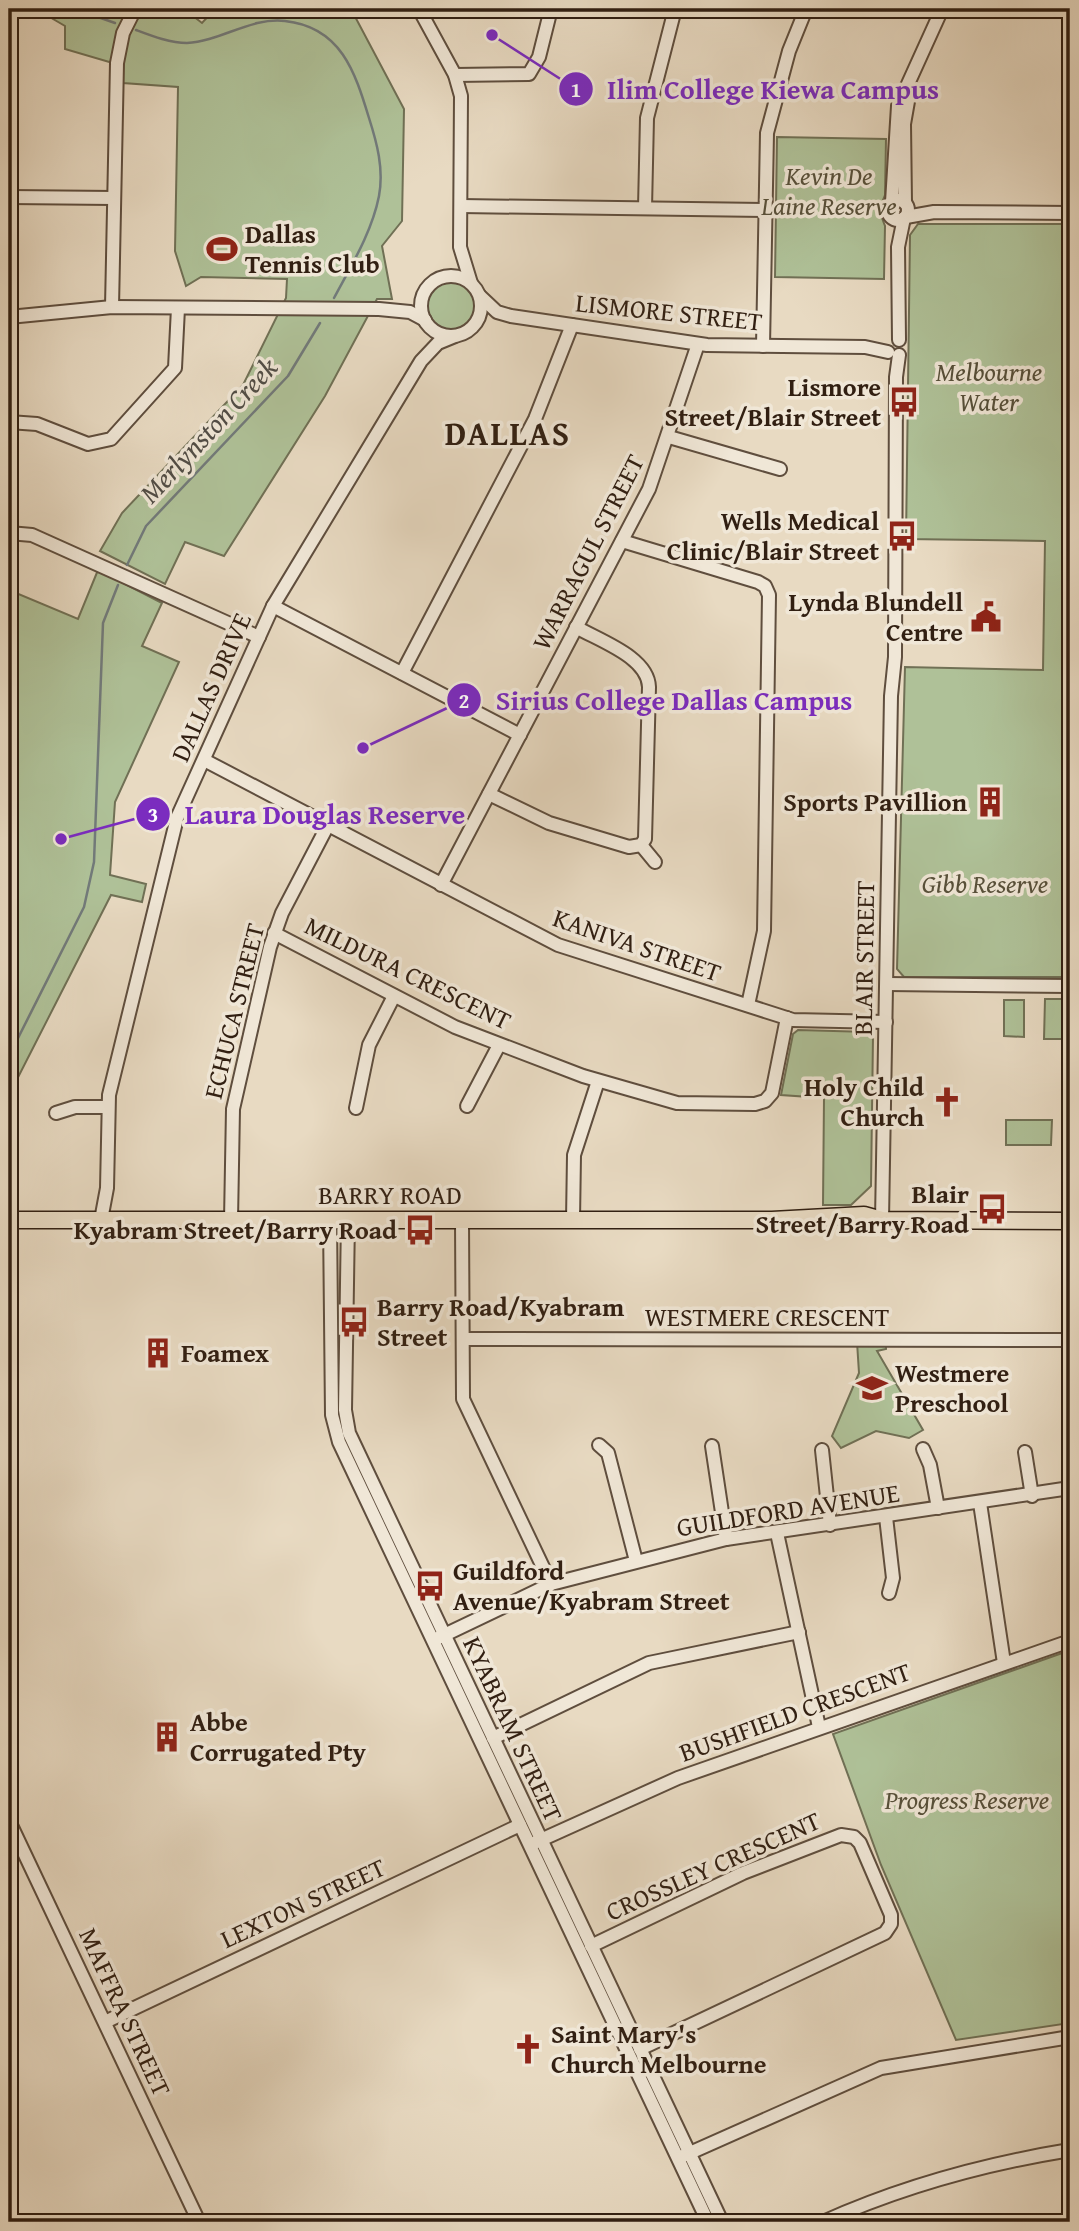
<svg xmlns="http://www.w3.org/2000/svg" width="1079" height="2231" font-family="'Gentium Book Plus',serif">
<rect width="100%" height="100%" fill="#e8dac2"/>
<filter id="stains"><feTurbulence type="fractalNoise" baseFrequency=".00286" numOctaves="4"/><feColorMatrix values="0 0 0 0 .2 0 0 0 0 .09 0 0 0 0 .02 0 0 0 .5 -.17"/></filter>
<radialGradient id="worn" r=".72"><stop offset=".6" stop-color="#630" stop-opacity="0"/><stop offset="1" stop-color="#630" stop-opacity=".3"/></radialGradient>
<g fill="#afc198" stroke="#707055" stroke-width="2">
<polygon points="36,9 184,9 202,23 215,9 351,9 404,109 402,221 382,246 392,299 377,299 325,396 224,556 185,542 165,584 100,551 122,513 243,385 286,298 287,279 201,277 186,286 175,251 178,87 123,83 123,66 65,49 65,26"/>
<polygon points="777,137 886,139 885,195 879,210 885,226 884,279 775,277"/>
<polygon points="918,224 1070,224 1070,977 904,977 897,969 905,667 1043,670 1045,541 906,539 910,235"/>
<circle cx="451" cy="305" r="27"/>
<polygon points="98,570 162,603 142,646 179,662 115,802 110,875 146,884 142,902 111,895 9,1095 9,590 78,619"/>
<polygon points="1045,999 1064,999 1064,1039 1044,1039"/>
<polygon points="1004,1000 1024,1000 1024,1037 1004,1036"/>
<polygon points="798,1030 869,1032 873,1036 871,1186 851,1205 823,1205 824,1098 781,1095 793,1034"/>
<polygon points="1006,1120 1052,1120 1051,1145 1006,1145"/>
<polygon points="886,1341 886,1349 877,1351 923,1430 909,1438 876,1431 841,1448 832,1436 859,1373 857,1342"/>
<polygon points="1068,1651 1070,2023 956,2040 881,1865 833,1734"/>
</g>
<g fill="none" stroke-linecap="round" stroke-linejoin="round">
<g stroke="#727a7a" stroke-width="2.5">
<polyline points="75,9 115,23"/>
<path d="M136 30C152 36 170 43 187 43 221 41 251 17 285 21 341 27 355 72 369 118 377 143 384 169 379 196 372 232 351 266 334 298"/>
<polyline points="127,565 146,526 288,376 320,323"/>
<polyline points="9,1056 84,907 94,862 103,623 118,585"/>
</g>
<g stroke="#5f4e3e" stroke-width="16">
<g id="minor">
<polyline points="419,9 455,75 461,96 460,247 471,283"/>
<polyline points="455,75 529,74 539,57 551,9"/>
<polyline points="9,197 114,198"/>
<polyline points="10,197 11,57"/>
<circle cx="898" cy="210" r="10"/>
<polyline points="892,202 898,106 942,9"/>
<polyline points="905,203 904,124 910,90"/>
<polyline points="461,206 765,210"/>
<polyline points="645,208 647,118 675,9"/>
<polyline points="906,217 934,212 1070,213"/>
<circle cx="451" cy="306" r="30"/>
<polyline points="480,296 497,312 511,316 707,345 865,347 888,352"/>
<polyline points="112,307 117,63 123,33 135,9"/>
<polyline points="9,317 112,307 379,309 410,312 425,320"/>
<polyline points="899,340 898,247 904,218"/>
<polyline points="763,346 767,133 789,51 806,9"/>
<polyline points="9,422 37,424 88,444 111,439 175,368 178,308"/>
<polyline points="669,437 780,469"/>
<polyline points="9,533 32,535 259,637"/>
<polyline points="622,541 758,582 765,586 769,595 764,931 748,1005"/>
<polyline points="273,606 520,735"/>
<polyline points="402,673 535,419 572,325"/>
<polyline points="204,760 558,945 793,1020 886,1022"/>
<path d="M489 794 549 823 629 847 641 845 645 839 649 687C648 657 600 641 576 627"/>
<polyline points="641,845 655,862"/>
<polyline points="441,885 649,489 698,344"/>
<polyline points="274,933 455,1027 583,1076 677,1103 755,1104 765,1101 772,1093 787,1018"/>
<polyline points="887,984 1070,986"/>
<polyline points="467,1106 499,1045"/>
<polyline points="356,1108 369,1045 394,996"/>
<polyline points="56,1113 75,1107 108,1107"/>
<polyline points="101,1220 107,1188 109,1095 177,818 273,606 421,361 438,343 455,336"/>
<polyline points="231,1220 233,1109 270,947 282,913 328,825"/>
<polyline points="330,1220 332,1415 339,1442 708,2222"/>
<polyline points="348,1220 345,1410 349,1433 722,2222"/>
<polyline points="462,1220 463,1399 551,1584"/>
<polyline points="573,1220 574,1155 598,1081"/>
<polyline points="882,1220 891,696 895,657 896,377 899,355"/>
<polyline points="463,1339 1070,1340"/>
<polyline points="599,1445 608,1453 636,1561"/>
<polyline points="712,1446 726,1539"/>
<polyline points="923,1449 930,1465 938,1508"/>
<polyline points="822,1450 830,1525"/>
<polyline points="1025,1452 1032,1496"/>
<polyline points="980,1503 1004,1663"/>
<polyline points="886,1517 893,1578 889,1593"/>
<polyline points="777,1533 819,1727"/>
<polyline points="438,1638 551,1584 726,1539 1070,1488"/>
<polyline points="493,1738 649,1663 799,1632"/>
<polyline points="9,1821 199,2222"/>
<polyline points="534,1843 678,1778 1070,1641"/>
<polyline points="591,1946 743,1873 841,1835 854,1837 860,1843 891,1915 891,1924 885,1933 640,2049"/>
<polyline points="105,2022 520,1825"/>
<polyline points="683,2156 881,2068 1070,2037"/>
<path d="M823 2222C903 2186 984 2164 1070 2150"/>
</g>
</g>
<g stroke="#311f12" stroke-width="19">
<polyline id="major" points="9,1220 772,1220 864,1215 882,1220 1070,1221"/>
</g>
<use href="#minor" stroke="#f0e7d7" stroke-width="12"/>
<use href="#major" stroke="#e8dac2" stroke-width="16"/>
</g>
<defs>
<g id="stadium-bare" transform="scale(2.415)"><path d="M0-5a6.5 5 0 1 0 0 10a6.5 5 0 1 0 0-10ZM-3.5-1.8h7v3.6h-7Z" fill="#8f2418" stroke="#f0e7d7" stroke-width="2.5" paint-order="stroke"/></g>
<g id="bus-bare" transform="scale(2.415)"><path d="M-5-6H5V4H4V6H2V4H-2V6H-4V4H-5ZM-3.5-4V0h7V-4ZM-3.5 1.2v1.5H-2V1.2ZM2 1.2v1.5H3.5V1.2Z" fill="#8f2418" stroke="#f0e7d7" stroke-width="2.5" paint-order="stroke"/></g>
<g id="civic-bare" transform="scale(2.415)"><path d="M-.6-6.5H3V-4.5H.6V-3L4-1V1h2V6H-6V1h2V-1L-.6-3ZM-1.2 2.5V6h2.4V2.5Z" fill="#8f2418" stroke="#f0e7d7" stroke-width="2.5" paint-order="stroke"/></g>
<g id="building-bare" transform="scale(2.415)"><path d="M-4-6H4V6H1V3H-1V6H-4ZM-2.5-4.3h1.7v1.8h-1.7ZM.8-4.3h1.7v1.8H.8ZM-2.5-1h1.7V.8h-1.7ZM.8-1h1.7V.8H.8Z" fill="#8f2418" stroke="#f0e7d7" stroke-width="2.5" paint-order="stroke"/></g>
<g id="church-bare" transform="scale(2.415)"><path d="M-1.2-6h2.4v3.5h3.3v2.4h-3.3V6h-2.4V-.1h-3.3v-2.4h3.3Z" fill="#8f2418" stroke="#f0e7d7" stroke-width="2.5" paint-order="stroke"/></g>
<g id="school-bare" transform="scale(2.415)"><path d="M0-5L7-2L0 1L-7-2ZM-4 1L0 2.5L4 1V4Q0 6-4 4Z" fill="#8f2418" stroke="#f0e7d7" stroke-width="2.5" paint-order="stroke"/></g>
</defs>
<g fill-rule="evenodd">
<use href="#stadium-bare" x="222" y="249"/>
<use href="#bus-bare" x="904" y="402"/>
<use href="#bus-bare" x="902" y="536"/>
<use href="#civic-bare" x="986" y="617"/>
<use href="#building-bare" x="990" y="802"/>
<use href="#church-bare" x="947" y="1102"/>
<use href="#bus-bare" x="992" y="1209"/>
<use href="#bus-bare" x="420" y="1230"/>
<use href="#bus-bare" x="354" y="1322"/>
<use href="#building-bare" x="158" y="1353"/>
<use href="#school-bare" x="872" y="1388"/>
<use href="#bus-bare" x="430" y="1586"/>
<use href="#building-bare" x="167" y="1737"/>
<use href="#church-bare" x="528" y="2049"/>
</g>
<g text-anchor="middle" stroke-width="7" stroke-linejoin="round" paint-order="stroke">
<g font-size="26" font-style="italic" fill="#57503a" stroke="#f0e7d7">
<text x="829" y="185">Kevin De<tspan x="829" dy="30">Laine Reserve</tspan></text>
<text x="989" y="381">Melbourne<tspan x="989" dy="30">Water</tspan></text>
<text x="985" y="893">Gibb Reserve</text>
<text x="967" y="1809">Progress Reserve</text>
</g>
<g font-size="26" font-weight="bold" fill="#311f12" stroke="#f0e7d7" text-anchor="start">
<text x="245" y="243">Dallas<tspan x="245" dy="30">Tennis Club</tspan></text>
<text x="881" y="396" text-anchor="end">Lismore<tspan x="881" dy="30">Street/Blair Street</tspan></text>
<text x="879" y="530" text-anchor="end">Wells Medical<tspan x="879" dy="30">Clinic/Blair Street</tspan></text>
<text x="963" y="611" text-anchor="end">Lynda Blundell<tspan x="963" dy="30">Centre</tspan></text>
<text x="967" y="811" text-anchor="end">Sports Pavillion</text>
<text x="924" y="1096" text-anchor="end">Holy Child<tspan x="924" dy="30">Church</tspan></text>
<text x="969" y="1203" text-anchor="end">Blair<tspan x="969" dy="30">Street/Barry Road</tspan></text>
<text x="397" y="1239" text-anchor="end">Kyabram Street/Barry Road</text>
<text x="377" y="1316">Barry Road/Kyabram<tspan x="377" dy="30">Street</tspan></text>
<text x="181" y="1362">Foamex</text>
<text x="895" y="1382">Westmere<tspan x="895" dy="30">Preschool</tspan></text>
<text x="453" y="1580">Guildford<tspan x="453" dy="30">Avenue/Kyabram Street</tspan></text>
<text x="190" y="1731">Abbe<tspan x="190" dy="30">Corrugated Pty</tspan></text>
<text x="551" y="2043">Saint Mary's<tspan x="551" dy="30">Church Melbourne</tspan></text>
</g>
<g font-size="26" fill="#311f12" stroke="#f0e7d7">
<text transform="translate(669 312) rotate(6)" y="9">LISMORE STREET</text>
<text transform="translate(588 552) rotate(-63)" y="9">WARRAGUL STREET</text>
<text transform="translate(211 687) rotate(-66)" y="9">DALLAS DRIVE</text>
<text transform="translate(637 945) rotate(19)" y="9">KANIVA STREET</text>
<text transform="translate(864 958) rotate(-89)" y="9">BLAIR STREET</text>
<text transform="translate(408 973) rotate(26)" y="9">MILDURA CRESCENT</text>
<text transform="translate(234 1011) rotate(-76)" y="9">ECHUCA STREET</text>
<text x="390" y="1204">BARRY ROAD</text>
<text x="767" y="1326">WESTMERE CRESCENT</text>
<text transform="translate(788 1510) rotate(-9)" y="9">GUILDFORD AVENUE</text>
<text transform="translate(795 1712) rotate(-20)" y="9">BUSHFIELD CRESCENT</text>
<text transform="translate(513 1729) rotate(65)" y="9">KYABRAM STREET</text>
<text transform="translate(713 1866) rotate(-24)" y="9">CROSSLEY CRESCENT</text>
<text transform="translate(303 1903) rotate(-25)" y="9">LEXTON STREET</text>
<text transform="translate(125 2012) rotate(65)" y="9">MAFFRA STREET</text>
</g>
<g font-size="28" font-style="italic" fill="#514d46" stroke="#f0e7d7">
<text transform="translate(208 430) rotate(-47)" y="10">Merlynston Creek</text>
</g>
<g font-size="33" font-weight="bold" letter-spacing="2" fill="#311f12" stroke="#f0e7d7">
<text x="508" y="445">DALLAS</text>
</g>
</g>
<path fill="none" stroke="#7b2cbf" stroke-width="2.5" d="M492 35L576 89M363 748L464 700M61 839L153 814"/>
<g fill="#7b2cbf" stroke="#f0e7d7" stroke-width="2.5">
<circle cx="492" cy="35" r="7"/>
<circle cx="363" cy="748" r="7"/>
<circle cx="61" cy="839" r="7"/>
<circle cx="576" cy="89" r="18"/>
<circle cx="464" cy="700" r="18"/>
<circle cx="153" cy="814" r="18"/>
</g>
<g font-size="21" text-anchor="middle" font-weight="bold" fill="#fff">
<text x="576" y="97">1</text>
<text x="464" y="708">2</text>
<text x="153" y="822">3</text>
</g>
<g font-size="28" text-anchor="middle" font-weight="bold" fill="#7b2cbf" stroke="#f0e7d7" stroke-width="7" stroke-linejoin="round" paint-order="stroke">
<text x="773" y="99">Ilim College Kiewa Campus</text>
<text x="674" y="710">Sirius College Dallas Campus</text>
<text x="325" y="824">Laura Douglas Reserve</text>
</g>
<rect width="1079" height="2231" fill="none" stroke="#e8dac2" stroke-width="35"/>
<rect x="10" y="10" width="1058" height="2210" fill="none" stroke="#311f12" stroke-width="3.5"/>
<rect x="18" y="18" width="1044" height="2196" fill="none" stroke="#311f12" stroke-width="2"/>
<rect width="100%" height="100%" filter="url(#stains)"/>
<rect width="100%" height="100%" fill="url(#worn)"/>
</svg>
